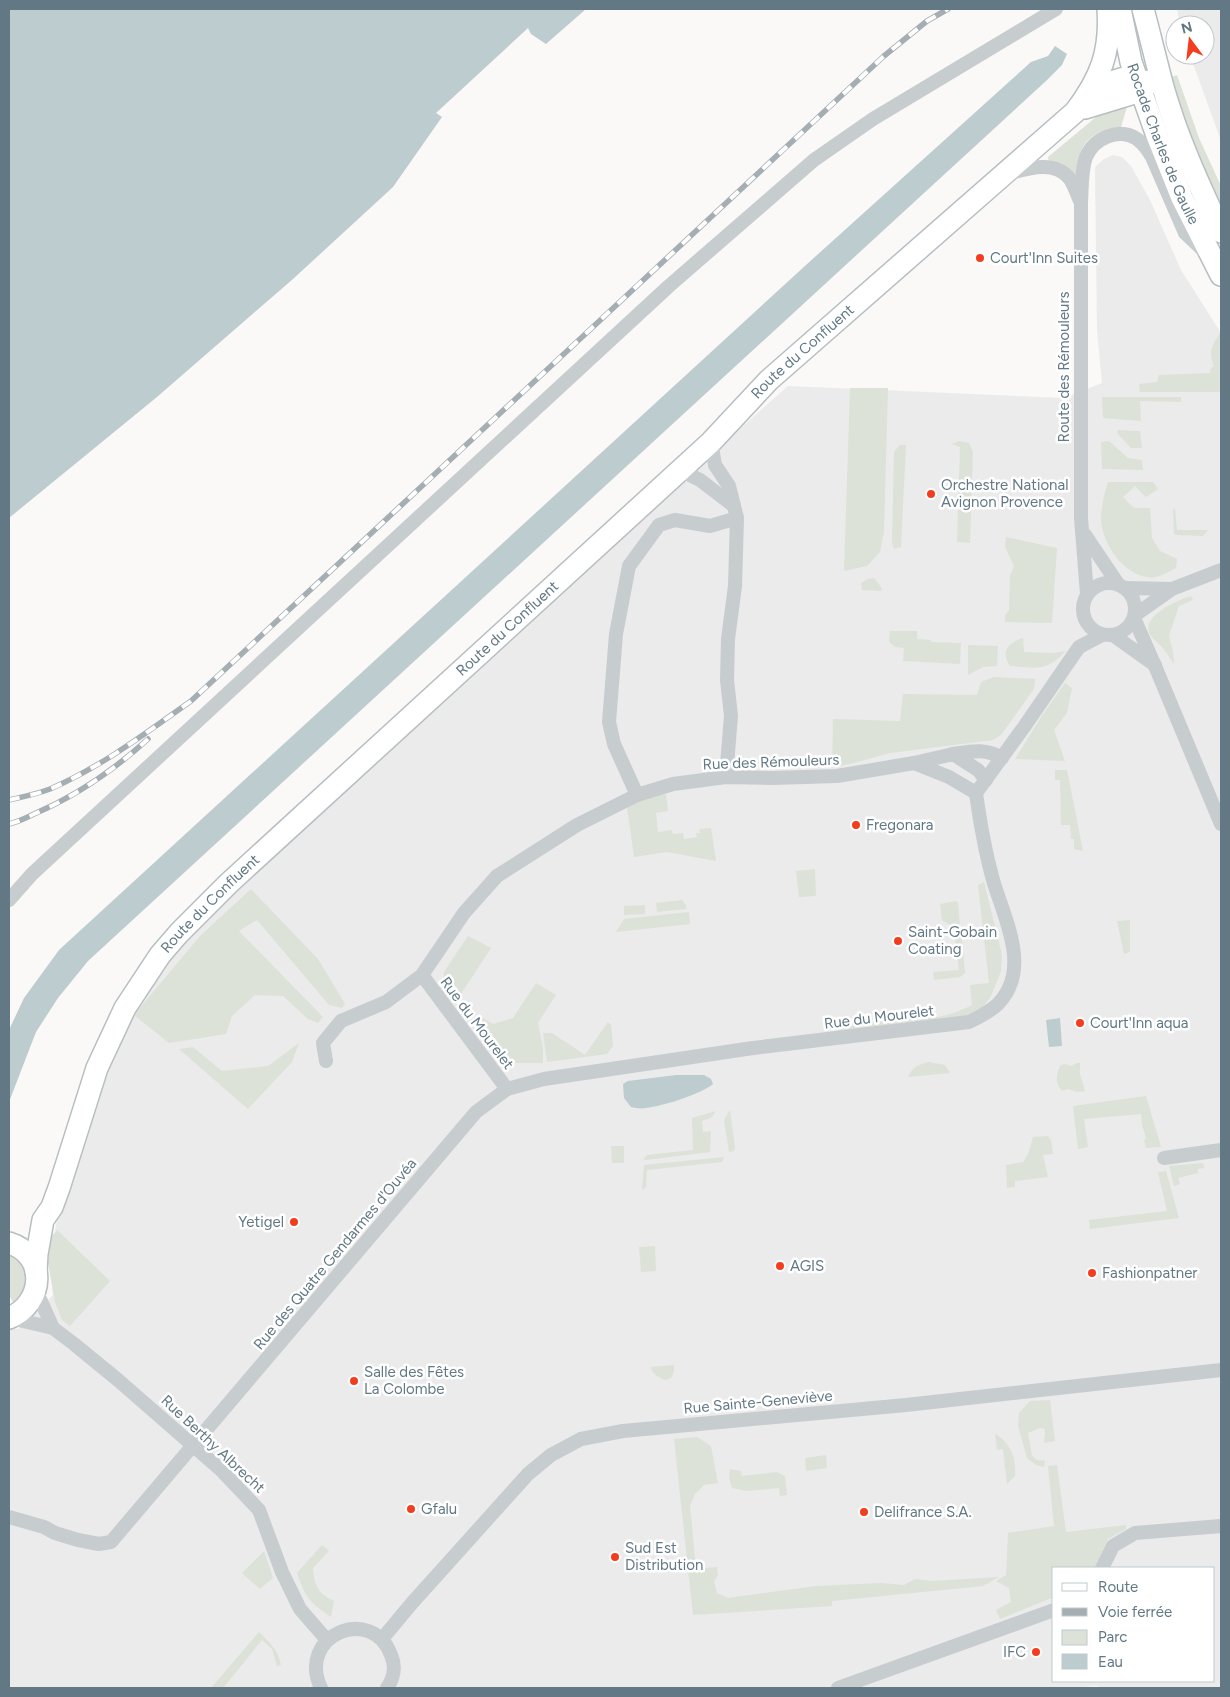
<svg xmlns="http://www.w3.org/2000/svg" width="1230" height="1697" font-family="Figtree,sans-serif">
<rect width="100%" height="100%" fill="#faf9f7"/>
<g fill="#eaebea" fill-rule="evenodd">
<polygon points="1177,9 1221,9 1221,141 1190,55 1205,55 1205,25 1180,25"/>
<path d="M1113 155 1122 157 1131 166 1150 200 1181 270 1221 333V1688H1099L1098 1686 1065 1688H9V1329H18L53 1295 50 1266 58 1212 105 1070 149 984 209 914 672 489 788 386 1064 398 1102 383 1097 330 1095 167 1104 159ZM1054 1568H1214V1681H1054Z"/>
</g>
<g fill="#dce2d8">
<polygon points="1177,75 1199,138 1221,186 1221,212 1202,169 1169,78"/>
<path d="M1122 103 1127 107 1121 127C1103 128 1082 137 1079 159 1078 165 1079 172 1079 179L1049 162 1048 157 1102 112Z"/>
<path d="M1220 333 1221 392H1140L1139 384 1157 382 1159 375 1210 373 1211 368 1214 366C1208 351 1212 346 1220 333Z"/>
<polygon points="850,388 888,388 884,531 880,552 867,566 844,571"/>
<polygon points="1102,397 1181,397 1181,402 1140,401 1141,421 1103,418"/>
<polygon points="1118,430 1140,431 1142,448 1131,448 1117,433"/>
<polygon points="959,441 969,443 973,452 970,543 957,542 960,447 952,444"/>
<polygon points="1109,441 1128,458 1142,460 1143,470 1102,469 1101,442"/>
<polygon points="900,445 906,445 901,547 894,549 892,542 894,452"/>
<path d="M1108 482H1153L1158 489 1146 497 1135 486 1123 497 1134 508H1150L1152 538 1160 551 1177 559 1176 568C1167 573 1157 579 1147 577 1122 573 1103 544 1101 520 1101 508 1104 494 1108 482Z"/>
<polygon points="1175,509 1177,530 1208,530 1203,536 1177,535 1174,534 1173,510"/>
<polygon points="1006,537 1057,548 1052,623 1005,622 1005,615 1009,610 1010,576 1014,566 1005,547"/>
<polygon points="874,578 881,587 882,591 862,590 861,583 868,579"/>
<path d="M1191 596 1193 600 1179 606 1169 635 1173 652 1174 664C1169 657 1165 650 1160 645 1157 642 1153 639 1151 636 1138 617 1178 600 1191 596Z"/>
<polygon points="890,631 917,631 917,639 931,640 931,642 961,643 960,664 903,661 904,648 895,647 889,642"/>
<path d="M1023 638 1024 652 1053 653 1066 651C1046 672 1037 668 1010 666 1000 651 1008 643 1023 638Z"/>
<polygon points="968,645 998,646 997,666 983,667 968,675"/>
<polygon points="994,677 1035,679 1034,689 1001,735 993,740 890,753 850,764 832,767 833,719 900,721 903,694 977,695 981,682"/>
<polygon points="1065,683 1072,688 1067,713 1054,730 1065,761 1015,759 1041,717"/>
<polygon points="1055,770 1067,770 1083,851 1074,849 1074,839 1071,839 1070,825 1061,825 1060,780 1055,780"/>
<polygon points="666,794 668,811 656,813 658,832 672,830 673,834 683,833 684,839 697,837 696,833 700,833 699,829 711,828 716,861 667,852 634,857 626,800"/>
<polygon points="815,869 816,896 799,897 796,871"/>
<path d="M984 882 1002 955 1001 971 991 996 984 1006 966 1016 838 1033 837 1026 920 1016C932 1022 961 1011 972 1005L970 985 989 983 978 885Z"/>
<polygon points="251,889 318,959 345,1004 342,1008 329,1005 257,920 239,931 323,1017 318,1023 308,1019 283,996 255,995 232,1016 226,1034 169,1043 134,1015 200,936"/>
<polygon points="682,900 686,905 686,909 657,912 656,903"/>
<polygon points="956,901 958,903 960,926 956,929 942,920 940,904"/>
<polygon points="645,905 645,914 624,915 624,906"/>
<polygon points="689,912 690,924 616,932 624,919"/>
<polygon points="1130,920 1130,952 1124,954 1117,921"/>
<path d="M468 936 491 948 457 1000C450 991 442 984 444 972Z"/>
<polygon points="962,937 965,973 960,977 934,980 933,972 959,970 955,938"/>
<polygon points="536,983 556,995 538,1023 543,1048 543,1063 514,1063 503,1058 474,1023 478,1015 493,1024 513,1018"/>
<polygon points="608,1022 611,1025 613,1046 607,1054 547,1062 543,1033 552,1033 585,1055"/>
<polygon points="299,1043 292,1062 248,1109 179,1049 193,1047 222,1071 268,1066"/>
<path d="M929 1062 945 1065 950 1073 908 1077C912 1067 920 1064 929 1062Z"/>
<path d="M1076 1063H1080V1074L1085 1091 1077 1092 1068 1089 1062 1091C1055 1083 1056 1075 1060 1066L1064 1064 1072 1066Z"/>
<polygon points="1146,1096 1161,1147 1146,1148 1144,1140 1146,1138 1142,1125 1141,1114 1084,1119 1088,1147 1078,1149 1073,1106"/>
<polygon points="730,1110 735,1148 734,1151 729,1152 724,1120"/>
<polygon points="716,1111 711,1118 702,1121 703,1132 711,1131 710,1152 646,1160 643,1159 647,1155 693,1150 692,1118"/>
<polygon points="1048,1136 1051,1140 1053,1154 1043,1155 1048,1177 1015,1181 1015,1187 1007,1188 1006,1165 1023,1162 1028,1154 1033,1137"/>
<polygon points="611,1146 624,1146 624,1163 612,1163"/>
<polygon points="724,1157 722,1162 647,1170 646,1187 642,1190 644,1165"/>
<polygon points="1203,1163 1204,1168 1198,1169 1198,1173 1178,1178 1180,1184 1174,1186 1169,1166"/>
<polygon points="1166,1171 1179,1218 1090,1229 1089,1220 1167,1211 1158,1172"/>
<polygon points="57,1230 110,1281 70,1326 62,1320 55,1302 48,1263 51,1237"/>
<polygon points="655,1246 656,1271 641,1272 639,1247"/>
<path d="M9 1254C20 1259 30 1275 26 1288 24 1294 18 1301 15 1306L9 1295Z"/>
<path d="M674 1365V1371L672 1377 666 1380C659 1378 652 1374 651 1367Z"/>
<polygon points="1050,1400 1055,1441 1044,1443 1045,1429 1040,1428 1028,1433 1032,1456 1037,1460 1045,1461 1044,1467 1036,1465 1027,1458 1018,1426 1019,1413 1030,1401"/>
<path d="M995 1434C1010 1442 1017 1459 1015 1476L1007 1484 1003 1449 997 1450Z"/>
<polygon points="697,1437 711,1446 718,1483 704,1485 695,1494 690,1506 696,1569 717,1567 718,1575 714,1581 717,1593 728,1598 816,1586 881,1583 904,1585 915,1579 932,1581 999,1577 983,1586 832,1601 832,1606 693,1615 674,1439"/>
<polygon points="826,1455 827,1468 806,1471 805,1458"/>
<polygon points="1057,1465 1066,1532 1126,1525 1126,1529 1108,1539 1094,1568 1054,1568 1054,1597 1000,1619 996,1610 1011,1602 1009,1588 996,1581 1006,1575 1008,1533 1054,1526 1048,1466"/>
<polygon points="730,1469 741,1471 742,1476 777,1472 785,1476 787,1495 780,1496 779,1488 747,1491 732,1488 729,1478"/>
<path d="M322 1545 329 1551 313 1568C314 1585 318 1594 334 1601L331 1617C310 1603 305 1597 297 1573Z"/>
<polygon points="264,1551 273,1578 260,1589 242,1573"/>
<path d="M259 1632C270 1643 278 1650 281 1665L277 1666 272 1649 262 1640 223 1688H211Z"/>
</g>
<g fill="#bdcccf">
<polygon points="9,9 586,9 546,44 531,34 528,28 436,113 442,117 393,187 293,279 157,397 9,518"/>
<polygon points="1055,46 1067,54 1062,65 1046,81 88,961 58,998 36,1032 9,1102 9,1030 24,998 59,950 806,265 1031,62 1048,56"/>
<polygon points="1060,1018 1062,1046 1049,1047 1046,1020"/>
<path d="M676 1075H704L711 1079 713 1084C701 1094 663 1106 646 1108 641 1109 636 1108 631 1107L624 1098 623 1084 628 1081Z"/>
</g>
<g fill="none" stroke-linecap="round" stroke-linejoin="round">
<g stroke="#b7bec1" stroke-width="24">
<g id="primary">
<path id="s1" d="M1120 9 1131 62 1156 133 1182 198 1221 275"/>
<path d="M1143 9C1150 35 1156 61 1163 87 1177 137 1199 185 1221 232"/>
<path d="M1090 92C1106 85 1132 68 1147 85"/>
<polyline points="1085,108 1141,91 1149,81"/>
<path d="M9 1243C48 1255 44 1304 9 1318"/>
<path id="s2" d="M36 1272 37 1254 43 1220 52 1207 59 1188 97 1068 125 1008 160 955 179 933 229 883 711 442 769 380 1075 112C1101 78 1111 51 1108 9"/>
</g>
</g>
<g stroke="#c7cccf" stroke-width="14">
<path d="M1010 173C1029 168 1055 160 1070 179 1074 185 1077 194 1080 201"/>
<polyline points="711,442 715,465 729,486 737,518 735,586 728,639 727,680 731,716 726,777"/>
<polyline points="680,470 700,480 734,506"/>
<polyline points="1085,535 1118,584"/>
<circle cx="1109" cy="609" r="26"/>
<polyline points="1125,588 1171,589"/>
<path d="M1087 594 1081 518V203C1082 188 1081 171 1086 157 1094 138 1119 127 1137 139 1144 144 1148 150 1152 157L1185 233 1204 251"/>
<polyline points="1135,615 1172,589 1221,570"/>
<polyline points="1134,618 1155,666 1221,824"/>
<polyline points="1113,635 1155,665"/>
<path d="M953 754C972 751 986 748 1002 758"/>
<polyline points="914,763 949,777 976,793"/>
<polyline points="637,795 614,744 609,722 616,634 629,566 659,525 675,520 710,526 737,518"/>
<polyline points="9,900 32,874 669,286 814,160 873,119 1056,9"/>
<polyline points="422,975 507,1089"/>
<polyline points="326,1061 323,1043 341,1021 386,1002 422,975 464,913 497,876 577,825 637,795 673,784 726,777 772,778 837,776 914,763 953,754 978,770 986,780"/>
<polyline points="1164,1158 1221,1150"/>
<polyline points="36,1290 53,1328"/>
<polyline points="10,1318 53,1328 74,1344 118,1380 221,1470 259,1510 282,1572 300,1609 327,1640"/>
<path d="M9 1517 44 1527 55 1533 78 1540 99 1544 111 1542 476 1112 507 1089 544 1079 753 1048 969 1022C979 1017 990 1012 998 1004 1032 969 1004 918 993 880 985 851 980 822 976 793L1024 727 1079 647 1102 635"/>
<polyline points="1102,1568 1113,1546 1135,1533 1221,1526"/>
<polyline points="382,1639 412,1603 528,1474 551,1455 581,1439 623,1431 906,1405 1221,1370"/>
<path d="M321 1688C296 1635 372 1604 391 1655 396 1666 394 1678 387 1688"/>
<polyline points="838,1688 1054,1610"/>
</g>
<use href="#primary" stroke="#fff" stroke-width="21"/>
<g stroke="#a5aeb3" stroke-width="5.5">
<g id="rail">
<path d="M9 800C22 797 37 794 50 789 101 767 146 733 191 701L884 56 927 21 948 9"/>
<path d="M9 824C18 822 26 818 34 814 76 796 114 770 148 739"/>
</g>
</g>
<use href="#rail" stroke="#fff" stroke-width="4" stroke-dasharray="11" stroke-linecap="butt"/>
</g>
<g fill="#f23d1e" stroke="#fff" stroke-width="2">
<circle cx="980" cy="258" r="5"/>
<circle cx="931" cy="494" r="5"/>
<circle cx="856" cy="825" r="5"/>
<circle cx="898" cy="941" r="5"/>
<circle cx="1080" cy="1023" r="5"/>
<circle cx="294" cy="1222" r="5"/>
<circle cx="780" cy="1266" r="5"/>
<circle cx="1092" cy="1273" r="5"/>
<circle cx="354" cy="1381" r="5"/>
<circle cx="411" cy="1509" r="5"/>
<circle cx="864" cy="1512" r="5"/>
<circle cx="615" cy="1557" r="5"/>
<circle cx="1036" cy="1652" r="5"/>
</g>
<g text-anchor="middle" stroke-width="5" stroke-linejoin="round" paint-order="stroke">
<g font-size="15" fill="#627985" stroke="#fff">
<text dy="5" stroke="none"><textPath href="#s1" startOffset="142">Rocade Charles de Gaulle</textPath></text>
<text dy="5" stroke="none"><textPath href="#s2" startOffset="1226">Route du Confluent</textPath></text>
<text transform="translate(1064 367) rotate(-90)" y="5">Route des Rémouleurs</text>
<text dy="5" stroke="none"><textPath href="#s2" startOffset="821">Route du Confluent</textPath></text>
<text transform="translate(771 762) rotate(-2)" y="5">Rue des Rémouleurs</text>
<text dy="5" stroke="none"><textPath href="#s2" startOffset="416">Route du Confluent</textPath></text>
<text transform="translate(879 1017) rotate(-7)" y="5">Rue du Mourelet</text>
<text transform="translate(477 1023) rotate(53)" y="5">Rue du Mourelet</text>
<text transform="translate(335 1254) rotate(-50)" y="5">Rue des Quatre Gendarmes d'Ouvéa</text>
<text transform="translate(758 1402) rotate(-5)" y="5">Rue Sainte-Geneviève</text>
<text transform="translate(213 1444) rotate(43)" y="5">Rue Berthy Albrecht</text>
</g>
<g font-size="15" fill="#627985" stroke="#fff" text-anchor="start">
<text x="990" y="263">Court'Inn Suites</text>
<text x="941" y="490">Orchestre National<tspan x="941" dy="17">Avignon Provence</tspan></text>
<text x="866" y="830">Fregonara</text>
<text x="908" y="937">Saint-Gobain<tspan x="908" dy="17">Coating</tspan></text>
<text x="1090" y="1028">Court'Inn aqua</text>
<text x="284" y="1227" text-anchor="end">Yetigel</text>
<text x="790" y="1271">AGIS</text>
<text x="1102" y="1278">Fashionpatner</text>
<text x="364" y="1377">Salle des Fêtes<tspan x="364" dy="17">La Colombe</tspan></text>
<text x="421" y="1514">Gfalu</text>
<text x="874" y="1517">Delifrance S.A.</text>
<text x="625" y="1553">Sud Est<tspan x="625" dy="17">Distribution</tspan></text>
<text x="1026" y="1657" text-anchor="end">IFC</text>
</g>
</g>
<rect width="1230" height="1697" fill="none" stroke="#627985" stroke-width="20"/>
<rect x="1052" y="1567" width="162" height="115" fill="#ffffff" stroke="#c0c9ce"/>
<rect x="1062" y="1583" width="25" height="8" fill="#ffffff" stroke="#c0c9ce"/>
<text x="1098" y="1592" font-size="15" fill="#627985">Route</text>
<rect x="1062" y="1608" width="25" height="8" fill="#a5aeb3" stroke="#c0c9ce"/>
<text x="1098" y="1617" font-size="15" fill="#627985">Voie ferrée</text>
<rect x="1062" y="1630" width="25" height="15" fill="#dce2d8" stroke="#c0c9ce"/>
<text x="1098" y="1642" font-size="15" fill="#627985">Parc</text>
<rect x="1062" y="1654" width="25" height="15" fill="#bdcccf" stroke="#c0c9ce"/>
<text x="1098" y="1667" font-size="15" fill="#627985">Eau</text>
<g transform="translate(1190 40) rotate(345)"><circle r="24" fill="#ffffff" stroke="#c0c9ce"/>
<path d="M0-4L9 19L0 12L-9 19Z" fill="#f23d1e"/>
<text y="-8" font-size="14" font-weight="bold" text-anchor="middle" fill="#627985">N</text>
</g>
</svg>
